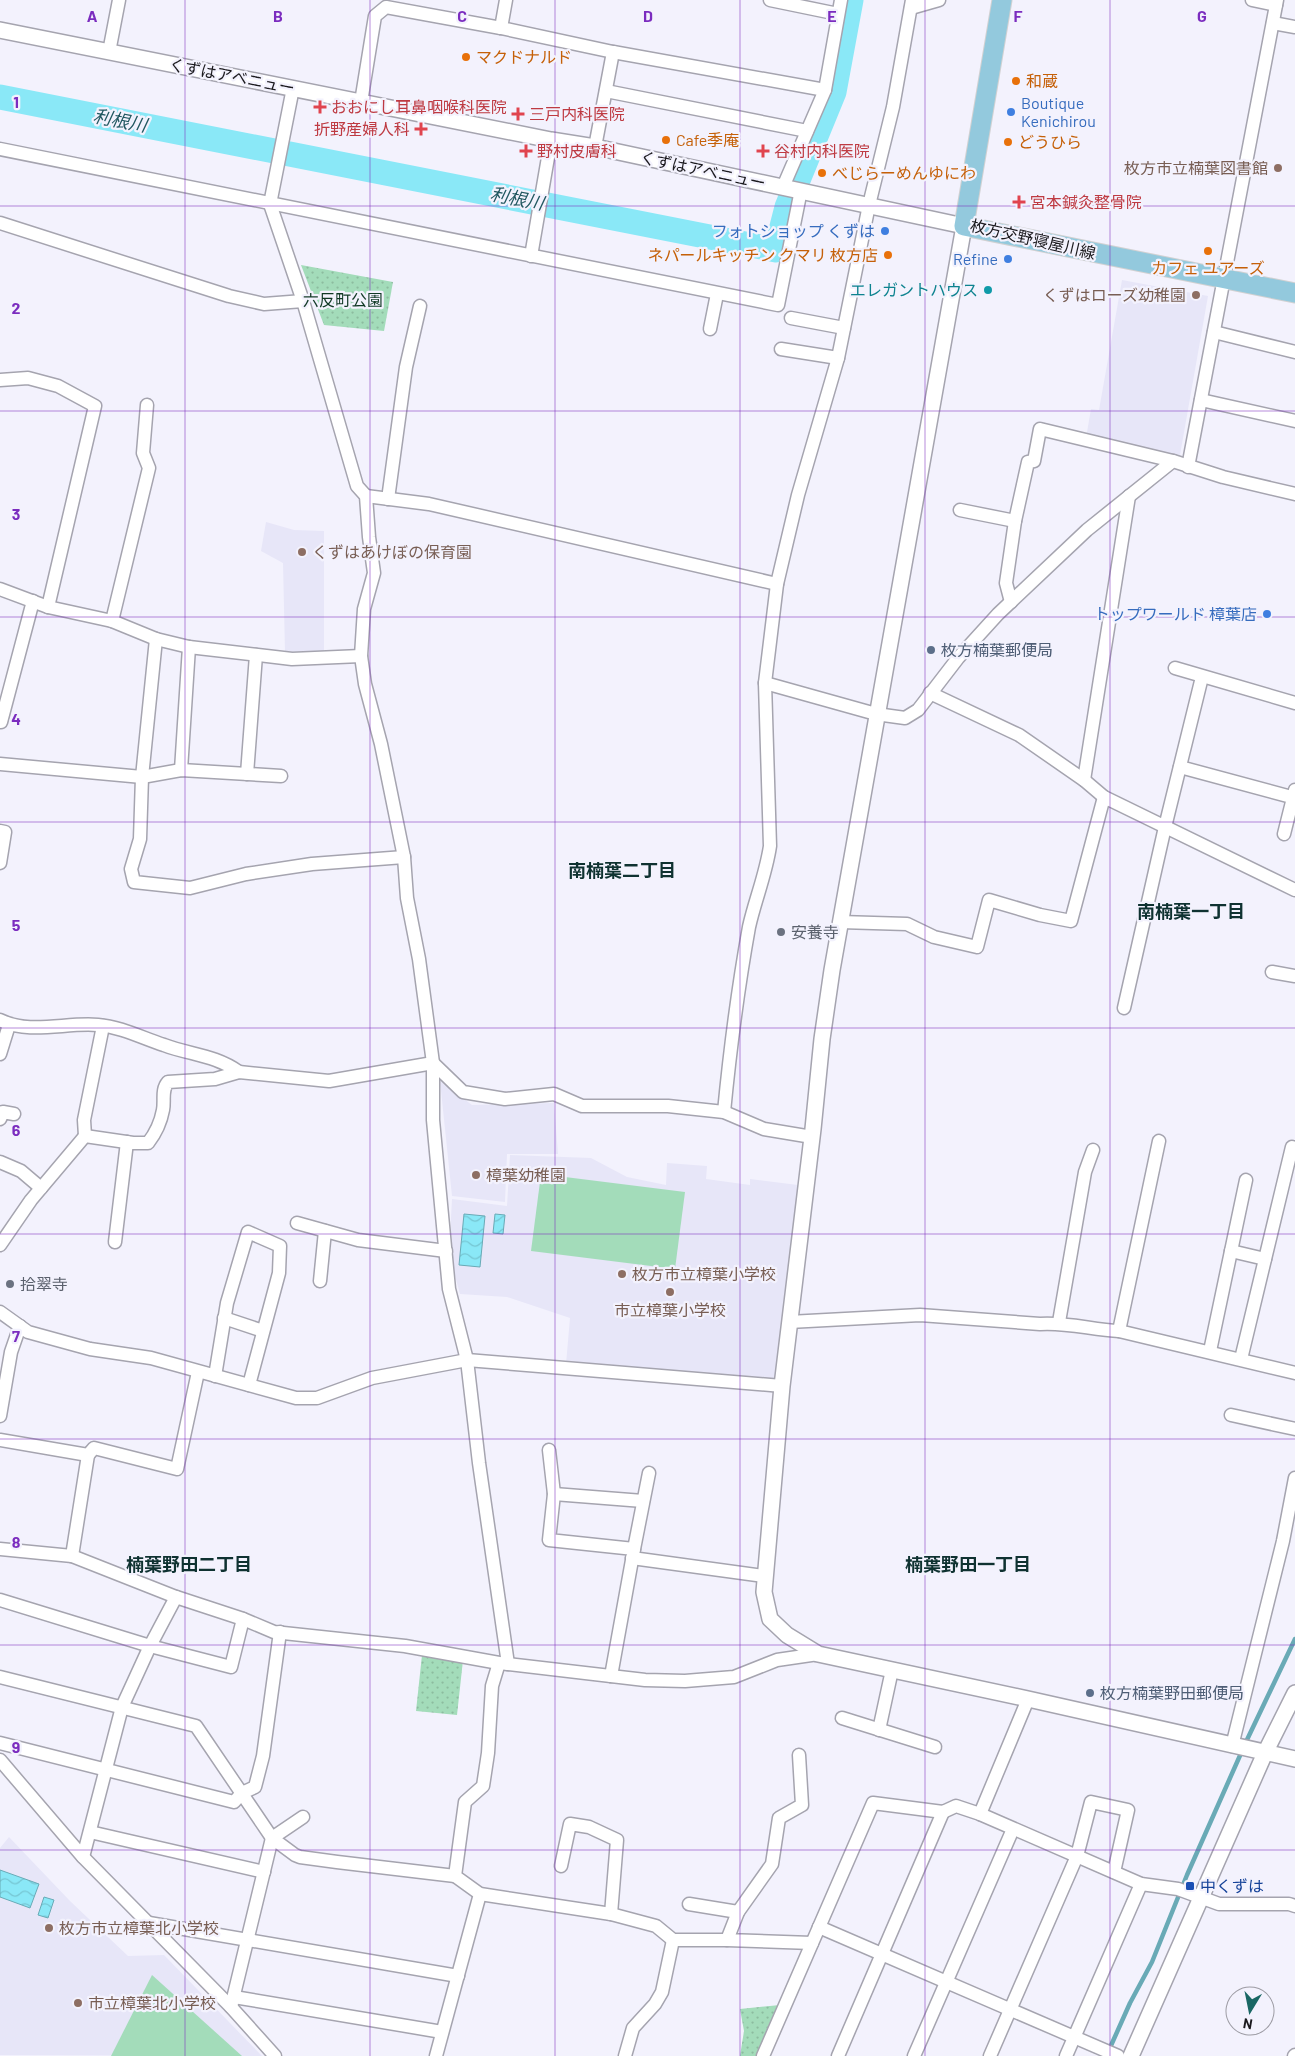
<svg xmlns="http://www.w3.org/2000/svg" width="1295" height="2056" font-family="Barlow,'Noto Sans JP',sans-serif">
<defs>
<pattern id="grass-dots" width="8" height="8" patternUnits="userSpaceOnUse" patternTransform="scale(1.25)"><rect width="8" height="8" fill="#a3dcba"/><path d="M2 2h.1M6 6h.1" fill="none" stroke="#8cbc9f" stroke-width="1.8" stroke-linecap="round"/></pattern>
<pattern id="water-waves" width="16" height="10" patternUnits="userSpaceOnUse" patternTransform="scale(1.25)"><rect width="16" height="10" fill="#8ae8f7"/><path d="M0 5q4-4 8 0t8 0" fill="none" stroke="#76c6d3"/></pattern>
</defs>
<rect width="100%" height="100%" fill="#f3f2fd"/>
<g fill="#e7e6f8">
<polygon points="1122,280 1208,296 1180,455 1086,438 1091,409 1099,410"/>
<polygon points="266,522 294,530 324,531 324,653 285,652 283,563 261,551"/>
<polygon points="440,1081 472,1105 554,1103 558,1154 507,1154 505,1202 452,1196"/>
<polygon points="510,1155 591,1158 627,1177 666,1185 667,1163 707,1166 706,1179 750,1185 750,1179 798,1185 777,1381 566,1364 570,1318 507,1297 460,1294 449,1254 452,1199 507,1206"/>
<polygon points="9,1837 70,1901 128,1956 164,1955 262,2056 0,2055 0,1848"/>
</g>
<g fill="url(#grass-dots)">
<polygon points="301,265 393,282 384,331 324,325"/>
<polygon points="422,1655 463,1660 457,1715 416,1711"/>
<polygon points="780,2005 759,2056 740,2056 744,2031 740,2009"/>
</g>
<g fill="#a3dcba">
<polygon points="541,1174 685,1192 675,1269 531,1251"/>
<polygon points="152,1975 242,2056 111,2056"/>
</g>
<g fill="url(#water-waves)" stroke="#69aab6">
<polygon points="464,1214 485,1216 480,1267 459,1265"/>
<polygon points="495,1214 505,1215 503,1234 493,1233"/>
<polygon points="0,1870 39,1884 30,1908 0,1897"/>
<polygon points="44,1897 54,1900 48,1918 38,1915"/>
</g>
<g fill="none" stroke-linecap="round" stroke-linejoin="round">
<g stroke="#69aab6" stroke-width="4.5">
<polyline points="1245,1744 1295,1639"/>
<polyline points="1109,2050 1130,2003 1152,1962 1187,1875 1242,1751"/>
</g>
<polyline stroke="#8ae8f7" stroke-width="25" points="0,97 776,250 787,207 834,92 851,0"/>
<g stroke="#a5a4af" stroke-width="15">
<g id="minor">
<polyline points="770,0 838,14"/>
<polyline points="1252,0 1276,5"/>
<polyline points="911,8 939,0"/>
<polyline points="1273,23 1295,27"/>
<polyline points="501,28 506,0"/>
<polyline points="109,52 119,0"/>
<polyline points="293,88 270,204 303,301 357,486 366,496 369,537 374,573 364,609 361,656 365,684 381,744 404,857 407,898 419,959 433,1063 433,1120 449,1289 467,1360 479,1463 508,1664"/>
<polyline points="606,91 807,131"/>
<polyline points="361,102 375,16 386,7 501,28 613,52 825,90"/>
<polyline points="595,147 613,52"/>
<polyline points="0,149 778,305 801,190"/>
<polyline points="783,187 825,90 841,0"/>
<polyline points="0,223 229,296 264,304 303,301"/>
<polyline points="531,256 551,140"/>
<polyline points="791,318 844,328"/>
<polyline points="710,329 717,294"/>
<polyline points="1214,332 1295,352"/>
<polyline points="781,349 838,358"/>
<polyline points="0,380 28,378 58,386 95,406 48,607"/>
<polyline points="1201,400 1295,421"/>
<polyline points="1188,467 1277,0"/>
<polyline points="366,496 429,504 777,584"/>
<polyline points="388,499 406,367 420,306"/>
<polyline points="960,510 1015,521"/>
<polyline points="0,589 48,607 112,621 156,639 189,647 292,659 361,656"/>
<polyline points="1011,602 1006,583 1015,521 1028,462 1034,461 1040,429 1173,461"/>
<polyline points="112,621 149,468 143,453 147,405"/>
<polyline points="156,639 142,777 140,839 131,869 134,882 190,888 246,874 312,864 404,857"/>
<polyline points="1175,668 1295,703"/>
<polyline points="765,683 876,714 905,718 918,710 958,658 998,614 1087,530 1173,461 1223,477 1295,494"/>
<polyline points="930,693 1019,735 1084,780 1104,797 1295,890"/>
<polyline points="1,722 33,601"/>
<polyline points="0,764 142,777 181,770 281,776"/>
<polyline points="1180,767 1295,798"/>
<polyline points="181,770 189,647"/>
<polyline points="247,774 256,655"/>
<polyline points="1084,780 1129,496"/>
<polyline points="0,831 5,832 0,863"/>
<polyline points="1284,834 1295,790"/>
<polyline points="840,922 907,924 934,937 977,947 989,900 1040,915 1071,921 1104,797"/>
<polyline points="1272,972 1295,976"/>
<polyline points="1124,1008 1165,827 1202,677"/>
<path d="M0 1020C30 1035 66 1022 98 1025 122 1027 142 1038 164 1045 191 1055 215 1055 239 1072"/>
<polyline points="0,1054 9,1025"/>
<polyline points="433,1063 463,1092 505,1099 554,1094 582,1106 668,1106 724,1112 764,1129 812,1137"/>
<path d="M724 1112C730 1050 738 988 749 927 755 900 766 874 770 846L765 683 777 584 798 495 838 358 869 205 893 107 912 0"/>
<polyline points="0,1119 3,1112 14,1114"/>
<polyline points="85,1136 84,1120 103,1026"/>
<polyline points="0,1162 21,1171 41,1188"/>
<polyline points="297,1223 358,1240 446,1251"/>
<polyline points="115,1242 127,1142"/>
<path d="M0 1245 31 1200 85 1136 133 1143H148C155 1134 161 1121 163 1110 165 1100 161 1090 168 1082L215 1079 239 1072 329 1081 433 1063"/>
<polyline points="1231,1251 1265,1259"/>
<polyline points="320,1281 325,1231"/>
<polyline points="0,1312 28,1332 90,1349 151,1358 296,1398 317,1398 372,1378 467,1360 782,1386"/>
<polyline points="224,1318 263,1331"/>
<path d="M789 1322 920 1315 1040 1324C1067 1322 1093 1330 1119 1331L1295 1373"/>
<polyline points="1059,1322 1085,1172 1093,1150"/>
<polyline points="1119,1331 1159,1141"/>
<polyline points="1210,1351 1246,1180"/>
<polyline points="1241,1359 1292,1147 1295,1148"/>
<polyline points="215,1376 227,1303 248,1232 280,1246 279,1273 249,1385"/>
<polyline points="1231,1415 1295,1429"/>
<polyline points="0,1416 11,1352 20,1326"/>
<polyline points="0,1440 88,1455 94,1448 177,1469 198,1372"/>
<polyline points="549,1450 554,1494 549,1540 634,1549 611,1676"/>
<polyline points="554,1494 643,1501"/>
<polyline points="0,1549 72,1556 176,1597 243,1619 274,1632 405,1646 499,1663 645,1680 685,1681 734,1677 777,1660 818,1654"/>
<polyline points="634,1549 649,1473"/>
<polyline points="72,1556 88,1455"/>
<polyline points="632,1558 764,1576"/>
<polyline points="0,1600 150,1646 231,1667 243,1619"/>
<polyline points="499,1663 492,1686 488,1753 483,1786 465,1802 455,1876 480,1894 611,1914 656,1926 673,1940 727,1940"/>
<polyline points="0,1677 196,1726 272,1838 295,1855 300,1857 337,1862 455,1876"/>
<polyline points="842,1718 935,1747"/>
<polyline points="879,1730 892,1670"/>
<polyline points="0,1743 234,1802 242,1793 255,1787 263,1756 280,1632"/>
<polyline points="1232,1746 1283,1541 1295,1478"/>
<polyline points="799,1755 802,1805 779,1818 772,1864 738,1912 727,1940 812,1943"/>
<polyline points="0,1760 83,1857 231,2007 275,2056"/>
<polyline points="980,1814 1028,1699"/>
<polyline points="90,1832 264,1872"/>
<polyline points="83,1857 122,1707 150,1646 176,1597"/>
<polyline points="561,1866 570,1824 589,1827 617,1840 611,1914"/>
<polyline points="689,1904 738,1912"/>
<polyline points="149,1923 458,1976"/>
<polyline points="819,1927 1118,2056"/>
<polyline points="234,1997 442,2032"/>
<polyline points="231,2007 272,1838 303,1817"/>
<polyline points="436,2056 480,1894"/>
<polyline points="625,2056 633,2028 655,2004 662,1992 673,1940"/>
<polyline points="763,2056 873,1803 943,1812 956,1806 980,1814 1141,1884 1178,1889 1219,1904 1289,1904 1295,1906"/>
<polyline points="838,2056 943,1812"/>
<polyline points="914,2056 1013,1829"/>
<polyline points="990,2056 1077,1856 1091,1802 1128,1810 1114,1872"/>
<polyline points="1066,2056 1141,1884"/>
<polyline points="1294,2056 1295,2055"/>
</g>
</g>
<g stroke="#a5a4af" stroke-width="18">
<g id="tertiary">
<polyline points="0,30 551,140 595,147 964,226 832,970 822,1039 813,1129 782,1386 764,1592 770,1619 787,1635 818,1654 1028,1699 1295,1759"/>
<polyline points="1131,2056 1265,1753 1295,1693"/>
</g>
</g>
<g stroke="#d1d1d2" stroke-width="21">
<polyline id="primary" points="1002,0 964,226 1295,293"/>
</g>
<use href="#minor" stroke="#fff" stroke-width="12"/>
<use href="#tertiary" stroke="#fff" stroke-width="15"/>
<use href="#primary" stroke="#93c9dd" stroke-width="19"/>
</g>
<path fill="none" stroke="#7b2cbf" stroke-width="1" stroke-opacity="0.55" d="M185 0V2056M370 0V2056M555 0V2056M740 0V2056M925 0V2056M1110 0V2056M0 206H1295M0 411H1295M0 617H1295M0 822H1295M0 1028H1295M0 1234H1295M0 1439H1295M0 1645H1295M0 1850H1295"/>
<g fill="#e8710a" stroke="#f3f2fd" stroke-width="2">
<circle cx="466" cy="57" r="5"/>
<circle cx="1016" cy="81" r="5"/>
<circle cx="666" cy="140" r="5"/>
<circle cx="1008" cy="142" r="5"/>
<circle cx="822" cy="173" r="5"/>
<circle cx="1208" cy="251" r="5"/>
<circle cx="888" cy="255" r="5"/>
</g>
<g fill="#e0444e" stroke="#f3f2fd" stroke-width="2">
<path d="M317.5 99.5h5v5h5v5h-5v5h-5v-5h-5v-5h5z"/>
<path d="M515.5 106.5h5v5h5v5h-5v5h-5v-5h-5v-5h5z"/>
<path d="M418.5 121.5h5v5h5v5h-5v5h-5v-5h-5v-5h5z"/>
<path d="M523.5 143.5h5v5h5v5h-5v5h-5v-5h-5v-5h5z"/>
<path d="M760.5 143.5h5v5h5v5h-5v5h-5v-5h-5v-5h5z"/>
<path d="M1016.5 194.5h5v5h5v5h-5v5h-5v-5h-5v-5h5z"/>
</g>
<g fill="#3f7fe0" stroke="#f3f2fd" stroke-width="2">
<circle cx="1011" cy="112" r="5"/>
<circle cx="885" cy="231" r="5"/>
<circle cx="1008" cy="259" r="5"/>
<circle cx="1267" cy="614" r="5"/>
</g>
<g fill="#8d6e63" stroke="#f3f2fd" stroke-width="2">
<circle cx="1278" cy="168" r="5"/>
<circle cx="1196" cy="295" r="5"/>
<circle cx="302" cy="552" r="5"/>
<circle cx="476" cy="1175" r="5"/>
<circle cx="622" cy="1274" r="5"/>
<circle cx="670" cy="1292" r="5"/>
<circle cx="49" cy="1928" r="5"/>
<circle cx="78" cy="2003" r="5"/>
</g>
<circle fill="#0f9aa8" stroke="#f3f2fd" stroke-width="2" cx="988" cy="290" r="5"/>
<g fill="#5c6f8a" stroke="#f3f2fd" stroke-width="2">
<circle cx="931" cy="650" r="5"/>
<circle cx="1090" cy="1693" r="5"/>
</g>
<g fill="#6b7280" stroke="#f3f2fd" stroke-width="2">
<circle cx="781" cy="932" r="5"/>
<circle cx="10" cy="1284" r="5"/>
</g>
<rect fill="#1a4fb4" stroke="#f3f2fd" stroke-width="2" x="1185" y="1881" width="10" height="10" rx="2.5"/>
<g text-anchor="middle" stroke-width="4.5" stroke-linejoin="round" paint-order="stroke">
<g font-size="16" fill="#c56008" stroke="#f3f2fd" text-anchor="start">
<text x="476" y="63">マクドナルド</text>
<text x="1026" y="87">和蔵</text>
<text x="676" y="146">Cafe季庵</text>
<text x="1018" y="148">どうひら</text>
<text x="832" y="179">べじらーめんゆにわ</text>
<text x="878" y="261" text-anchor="end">ネパールキッチン クマリ 枚方店</text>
<text x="1208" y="274" text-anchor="middle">カフェ ユアーズ</text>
</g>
<g font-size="16" fill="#1b1a1e" stroke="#f3f2fd">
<text transform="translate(232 76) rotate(11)" y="6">くずはアベニュー</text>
<text transform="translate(703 170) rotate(12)" y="6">くずはアベニュー</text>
<text transform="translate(1033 239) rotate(13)" y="6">枚方交野寝屋川線</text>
</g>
<g font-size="16" fill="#366cbe" stroke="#f3f2fd" text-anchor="end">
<text x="1021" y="109" text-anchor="start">Boutique<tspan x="1021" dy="18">Kenichirou</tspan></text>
<text x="875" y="237">フォトショップ くずは</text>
<text x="998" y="265">Refine</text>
<text x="1257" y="620">トップワールド 樟葉店</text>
</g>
<g font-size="16" fill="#be3a42" stroke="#f3f2fd" text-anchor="start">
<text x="331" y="113">おおにし耳鼻咽喉科医院</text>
<text x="529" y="120">三戸内科医院</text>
<text x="410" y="135" text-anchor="end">折野産婦人科</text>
<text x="537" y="157">野村皮膚科</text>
<text x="774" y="157">谷村内科医院</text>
<text x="1030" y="208">宮本鍼灸整骨院</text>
</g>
<g font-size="16" fill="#785e54" stroke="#f3f2fd" text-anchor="start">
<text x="1268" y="174" text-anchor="end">枚方市立楠葉図書館</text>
<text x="1186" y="301" text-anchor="end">くずはローズ幼稚園</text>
<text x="312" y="558">くずはあけぼの保育園</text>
<text x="486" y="1181">樟葉幼稚園</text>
<text x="632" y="1280">枚方市立樟葉小学校</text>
<text x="670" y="1316" text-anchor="middle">市立樟葉小学校</text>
<text x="59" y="1934">枚方市立樟葉北小学校</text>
<text x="88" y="2009">市立樟葉北小学校</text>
</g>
<g font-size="16" fill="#0d838f" stroke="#f3f2fd" text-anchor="end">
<text x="978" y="296">エレガントハウス</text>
</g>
<g font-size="16" fill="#113925" stroke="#f3f2fd">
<text x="343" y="306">六反町公園</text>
</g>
<g font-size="16" fill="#4e5e75" stroke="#f3f2fd" text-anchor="start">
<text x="941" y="656">枚方楠葉郵便局</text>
<text x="1100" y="1699">枚方楠葉野田郵便局</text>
</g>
<g font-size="16" fill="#5b616d" stroke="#f3f2fd" text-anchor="start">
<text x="791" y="938">安養寺</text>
<text x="20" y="1290">拾翠寺</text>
</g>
<g font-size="16" fill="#164399" stroke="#f3f2fd" text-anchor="start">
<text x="1200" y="1892">中くずは</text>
</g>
<g font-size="18" font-style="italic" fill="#225861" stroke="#f3f2fd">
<text transform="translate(120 121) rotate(11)" y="6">利根川</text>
<text transform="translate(517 199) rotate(11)" y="6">利根川</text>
</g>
<g font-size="18" font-weight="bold" fill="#0f3231" stroke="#f3f2fd">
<text x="622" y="877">南楠葉二丁目</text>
<text x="1191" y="918">南楠葉一丁目</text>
<text x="189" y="1571">楠葉野田二丁目</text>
<text x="968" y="1571">楠葉野田一丁目</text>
</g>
</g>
<g font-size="16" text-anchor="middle" font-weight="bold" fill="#7b2cbf" stroke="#f3f2fd" stroke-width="4.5" stroke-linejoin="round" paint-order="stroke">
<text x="92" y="22">A</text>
<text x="278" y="22">B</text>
<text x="462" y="22">C</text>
<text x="648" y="22">D</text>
<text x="832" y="22">E</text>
<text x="1018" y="22">F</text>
<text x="1202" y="22">G</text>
<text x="16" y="108">1</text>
<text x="16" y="314">2</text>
<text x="16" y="520">3</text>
<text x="16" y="725">4</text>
<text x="16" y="931">5</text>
<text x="16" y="1136">6</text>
<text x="16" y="1342">7</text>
<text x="16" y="1548">8</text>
<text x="16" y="1753">9</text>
</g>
<g transform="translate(1250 2011) rotate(190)"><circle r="24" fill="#f3f2fd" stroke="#9d9ca4"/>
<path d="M0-4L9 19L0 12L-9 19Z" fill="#196764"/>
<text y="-8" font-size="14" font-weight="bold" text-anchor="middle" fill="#1b1a1e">N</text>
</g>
</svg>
